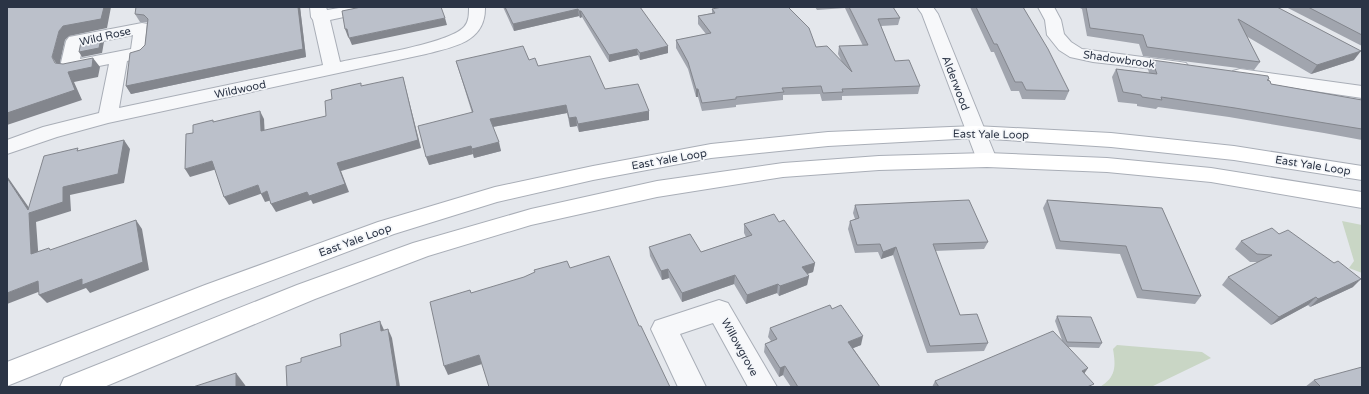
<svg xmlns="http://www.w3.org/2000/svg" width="1369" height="394" font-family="'Varela Round',sans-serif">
<rect width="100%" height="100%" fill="#e4e7ec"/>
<g fill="#c9d6c5">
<polygon points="1342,221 1362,225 1362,273 1349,268 1354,261"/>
<path d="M1117 345 1202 352 1211 358 1151 387H1100C1116 377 1116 367 1113 349Z"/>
</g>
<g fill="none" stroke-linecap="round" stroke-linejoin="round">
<g stroke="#a9aeb7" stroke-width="2">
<g id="street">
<path d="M310 7H326L327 10 345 7H378L376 10 330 20 340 62C366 56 448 44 464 27 469 22 469 14 469 7H485C486 42 454 47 426 54L108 123 57 137 7 154V140L43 127 99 113 109 64 69 72 63 71 60 67 66 41 69 37 142 23 148 24 151 28 148 53 145 57 127 61 119 108 323 65 313 20 311 17ZM133 35 131 49 80 59 83 45Z"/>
<polygon points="917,7 933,7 938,14 997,160 994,165 987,167 980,165 977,160 922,14"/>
<polygon points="1038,7 1054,7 1061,20 1064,34 1071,42 1082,49 1180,62 1186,63 1189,67 1186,71 1180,72 1093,62 1070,57 1059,50 1047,35 1045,20"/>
<polygon points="1240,69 1362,86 1362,98 1233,79 1231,75 1233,71"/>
<polygon points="719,300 728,303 777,387 748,387 713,323 680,334 706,387 678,387 651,329 655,321"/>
</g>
</g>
<g stroke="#a9aeb7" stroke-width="2">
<g id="secondary">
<polygon points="975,126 1111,133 1234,146 1362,166 1362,180 1234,160 1111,147 975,138 828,146 711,158 593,180 497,202 394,234 223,299 7,386 7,362 205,285 378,222 495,187 593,166 711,144 828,132"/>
<polygon points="987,153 1107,158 1211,168 1362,192 1362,208 1211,182 1107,172 987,167 879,170 783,177 657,197 531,225 428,256 315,299 104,387 60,387 64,378 297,285 413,243 531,209 657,181 783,163 879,156"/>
</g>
</g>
<use href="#street" fill="#f7f8fa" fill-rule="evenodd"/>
<use href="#secondary" fill="#fff" fill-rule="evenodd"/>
</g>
<g fill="#a1a5ae">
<polygon points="136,7 300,7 306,57 131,94 126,86 140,50 145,45 147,22 140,22 135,14"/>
<polygon points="503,7 640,7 668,53 640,60 638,55 609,62 582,17 580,18 579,16 514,31"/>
<polygon points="815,7 893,7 900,18 898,25 881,26 895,61 920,86 918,94 842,96 842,100 822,101 820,94 783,95 783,100 736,105 736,107 702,111 698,97 696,97 688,69 676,48 676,40 706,34 698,24 698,16 712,13 712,9 816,47 842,62 838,54 839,46 863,46 845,8 817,10"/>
<polygon points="970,7 1023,7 1069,91 1065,100 1022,99 1019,91 1011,91 994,52 991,52"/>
<polygon points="1078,7 1277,7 1354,60 1311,74 1246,36 1260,62 1254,70 1143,56 1139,44 1087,36 1082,9"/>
<polygon points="1286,7 1362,7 1362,46"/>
<polygon points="529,60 538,66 605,89 649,120 579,132 577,126 570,127 567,113 493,127 501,151 474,158 473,154 429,165 472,113 456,61"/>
<polygon points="1152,60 1268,81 1271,84 1362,100 1362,140 1324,133 1229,117 1158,107 1156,109 1137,106 1137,104 1118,102 1112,77 1116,69 1149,73 1148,69"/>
<polygon points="1047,200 1162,208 1201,296 1195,304 1137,298 1120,254 1056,249 1043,208"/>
<polygon points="855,205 988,242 984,249 935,251 960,315 988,343 984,351 927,353 893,255 881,259 878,252 855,253 848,229 850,221 855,219 853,213"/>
<polygon points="779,222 815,263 813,272 807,274 809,276 807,285 779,296 777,293 746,304 734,284 682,302 669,278 662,280 650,256 649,247 701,252 746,237 744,233 744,224"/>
<polygon points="1241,241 1353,287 1310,307 1308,305 1271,325 1222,285 1228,277 1258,262 1250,262 1235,249"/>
<polygon points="832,309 861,345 853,348 880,387 791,387 783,375 779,377 764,352 765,344 771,341 768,337 770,328"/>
<polygon points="1057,316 1102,343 1099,348 1068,347 1084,373 1091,387 932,387 935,381 1062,340 1055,321"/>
<polygon points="1314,380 1362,387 1305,387"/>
</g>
<g fill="#83868d">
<polygon points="104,7 111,7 107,28 69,36 65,40 59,67 62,72 52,57 59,31 63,26"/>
<polygon points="298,7 300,7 306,57 131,94 126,86"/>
<polygon points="578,9 579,16 514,31 513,24"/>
<polygon points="579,11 581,11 582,17 580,18"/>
<polygon points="445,18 447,25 352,45 349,38"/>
<polygon points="345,29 347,29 350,36 348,37"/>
<polygon points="101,38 104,42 102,53 82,57 79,52"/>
<polygon points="668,46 668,53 640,60 640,53"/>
<polygon points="637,49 638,55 609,62 609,55"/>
<polygon points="1361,51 1354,60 1311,74 1317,65"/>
<polygon points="93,58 100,67 98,77 74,82 82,100 7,125 7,113 68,72"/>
<polygon points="403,77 405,85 421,148 341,171 349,192 313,204 311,200 276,212 271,204 337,163"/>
<rect x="696" y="89" width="2" height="8"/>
<polygon points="566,105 567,113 492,127 490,119"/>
<polygon points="260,111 264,119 265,139 261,131"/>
<polygon points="649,111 649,120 579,132 578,124"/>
<polygon points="576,117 577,126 570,127 569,118"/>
<polygon points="124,140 130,149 124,183 70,195 71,211 36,222 39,263 31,254 28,210 7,178 7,176 32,212 63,187"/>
<polygon points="499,142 501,151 474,158 472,149"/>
<polygon points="471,146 473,154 429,165 426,157"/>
<polygon points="212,161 217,169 190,177 185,169"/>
<polygon points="258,185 263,193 229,205 224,197"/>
<polygon points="267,191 272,200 265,202 261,194"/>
<polygon points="136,220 142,229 149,270 90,293 86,288 47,303 39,295"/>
<polygon points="896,247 893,255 881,259 883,252"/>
<polygon points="815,263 813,272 801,276 802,267"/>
<polygon points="668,269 669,278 662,280 661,271"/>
<polygon points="735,275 734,284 682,302 682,293"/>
<polygon points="809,276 807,285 779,296 780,286"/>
<polygon points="1361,279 1353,287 1310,307 1318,299"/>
<polygon points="38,281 46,289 7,304 7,293"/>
<polygon points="778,284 777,293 746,304 747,295"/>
<polygon points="1316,297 1308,305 1271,325 1279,317"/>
<polygon points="380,321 384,330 381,331"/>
<polygon points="388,329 392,338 400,387 393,387"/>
<polygon points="863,336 861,345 846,351 848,342"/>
<polygon points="479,355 482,364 448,375 444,366"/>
<polygon points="785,366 783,375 779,377 780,368"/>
<polygon points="1088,368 1082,377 1082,371"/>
<polygon points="236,373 245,385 246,387 236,387"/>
</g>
<g fill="#bbc0ca" stroke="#83868d">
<polygon points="7,7 104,7 101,19 63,26 59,31 52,57 55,63 63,64 93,58 92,67 68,72 75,90 7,113"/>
<polygon points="136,7 298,7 303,49 126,86 130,53 140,50 145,45 148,19 144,15 135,14"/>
<polygon points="361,7 441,7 445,18 349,38 347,29 345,29 342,11"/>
<polygon points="505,7 640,7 668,46 640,53 637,49 609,55 581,11 579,11 578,9 513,24"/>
<polygon points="722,7 788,7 809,28 816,47 827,46 852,72 839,46 868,45 849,7 893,7 900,18 878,19 895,61 909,60 920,86 842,89 843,92 823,93 821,86 782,88 784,92 736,97 736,99 702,103 698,89 696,89 688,62 676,40 711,33 698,16 715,13 712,9"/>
<polygon points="976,7 1023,7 1048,49 1069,91 1026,90 1022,82 1015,82 997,44 994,44"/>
<polygon points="1086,7 1277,7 1361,51 1317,65 1238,19 1260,62 1147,47 1143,35 1090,28"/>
<polygon points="1308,7 1362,7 1362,35"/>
<polygon points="101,38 99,48 79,52 81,42"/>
<polygon points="523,46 529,60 535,58 538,66 590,56 605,89 638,84 649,111 578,124 576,117 569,118 566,105 490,119 499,142 472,149 471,146 426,157 418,126 473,112 456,61"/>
<polygon points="1152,60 1268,76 1269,79 1267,80 1270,81 1271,84 1362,100 1362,129 1331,124 1235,108 1161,97 1162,100 1142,97 1141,95 1123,92 1116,69 1157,74"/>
<polygon points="403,77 418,140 337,163 345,184 309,196 307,192 271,204 267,191 261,194 258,185 224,197 212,161 185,169 186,134 193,133 193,125 213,120 213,122 260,111 261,131 326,116 325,101 332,99 331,90 361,83 361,86"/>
<polygon points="124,140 118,174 63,187 63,202 29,213 31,254 49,248 50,250 136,220 143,262 82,285 82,279 39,295 38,281 7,293 7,178 28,210 44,156 78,148 77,151"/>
<polygon points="969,200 988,242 933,244 960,315 977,314 988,343 930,346 896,247 883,252 880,244 857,245 850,221 859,218 855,205"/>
<polygon points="1047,200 1162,208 1201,296 1142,290 1126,246 1060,241"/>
<polygon points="774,214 779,222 784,220 815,263 802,267 809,276 780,286 778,284 747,295 735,275 682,293 668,269 661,271 649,247 690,234 701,252 752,235 744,224"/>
<polygon points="1272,228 1279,234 1288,230 1334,263 1338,261 1361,279 1318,299 1316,297 1279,317 1228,277 1272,255 1257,254 1241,241"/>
<polygon points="609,256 639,326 641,326 670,387 489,387 479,355 444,366 430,302 470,290 471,293 524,277 535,272 534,270 567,261 570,268"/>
<polygon points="830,305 832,309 841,305 863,336 848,342 880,387 798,387 785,366 780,368 765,344 777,339 770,328"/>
<polygon points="1057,316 1091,317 1102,343 1067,342"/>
<polygon points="380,321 381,331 388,329 397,386 393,387 287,387 286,366 301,362 301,358 341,346 340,334"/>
<polygon points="1053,331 1088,368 1082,371 1094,384 1087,387 939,387 935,381"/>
<polygon points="1362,367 1362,387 1321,387 1314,380"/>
<polygon points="236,373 236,387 193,387"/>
</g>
<g text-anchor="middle" stroke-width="3.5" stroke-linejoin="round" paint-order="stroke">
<g font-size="11" fill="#2b3445" stroke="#f4f6f9">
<text transform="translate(105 36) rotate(-13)" y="4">Wild Rose</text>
<text transform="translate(1119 59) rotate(8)" y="4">Shadowbrook</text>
<text transform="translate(956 83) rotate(69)" y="4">Alderwood</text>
<text transform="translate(240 89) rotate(-12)" y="4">Wildwood</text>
<text transform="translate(991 134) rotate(1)" y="4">East Yale Loop</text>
<text transform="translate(669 159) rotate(-10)" y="4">East Yale Loop</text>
<text transform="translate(1313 165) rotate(9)" y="4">East Yale Loop</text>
<text transform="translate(355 240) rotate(-20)" y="4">East Yale Loop</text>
<text transform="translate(740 347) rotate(61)" y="4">Willowgrove</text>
</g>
</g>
<rect width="1369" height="394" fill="none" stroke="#2b3445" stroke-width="16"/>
</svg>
